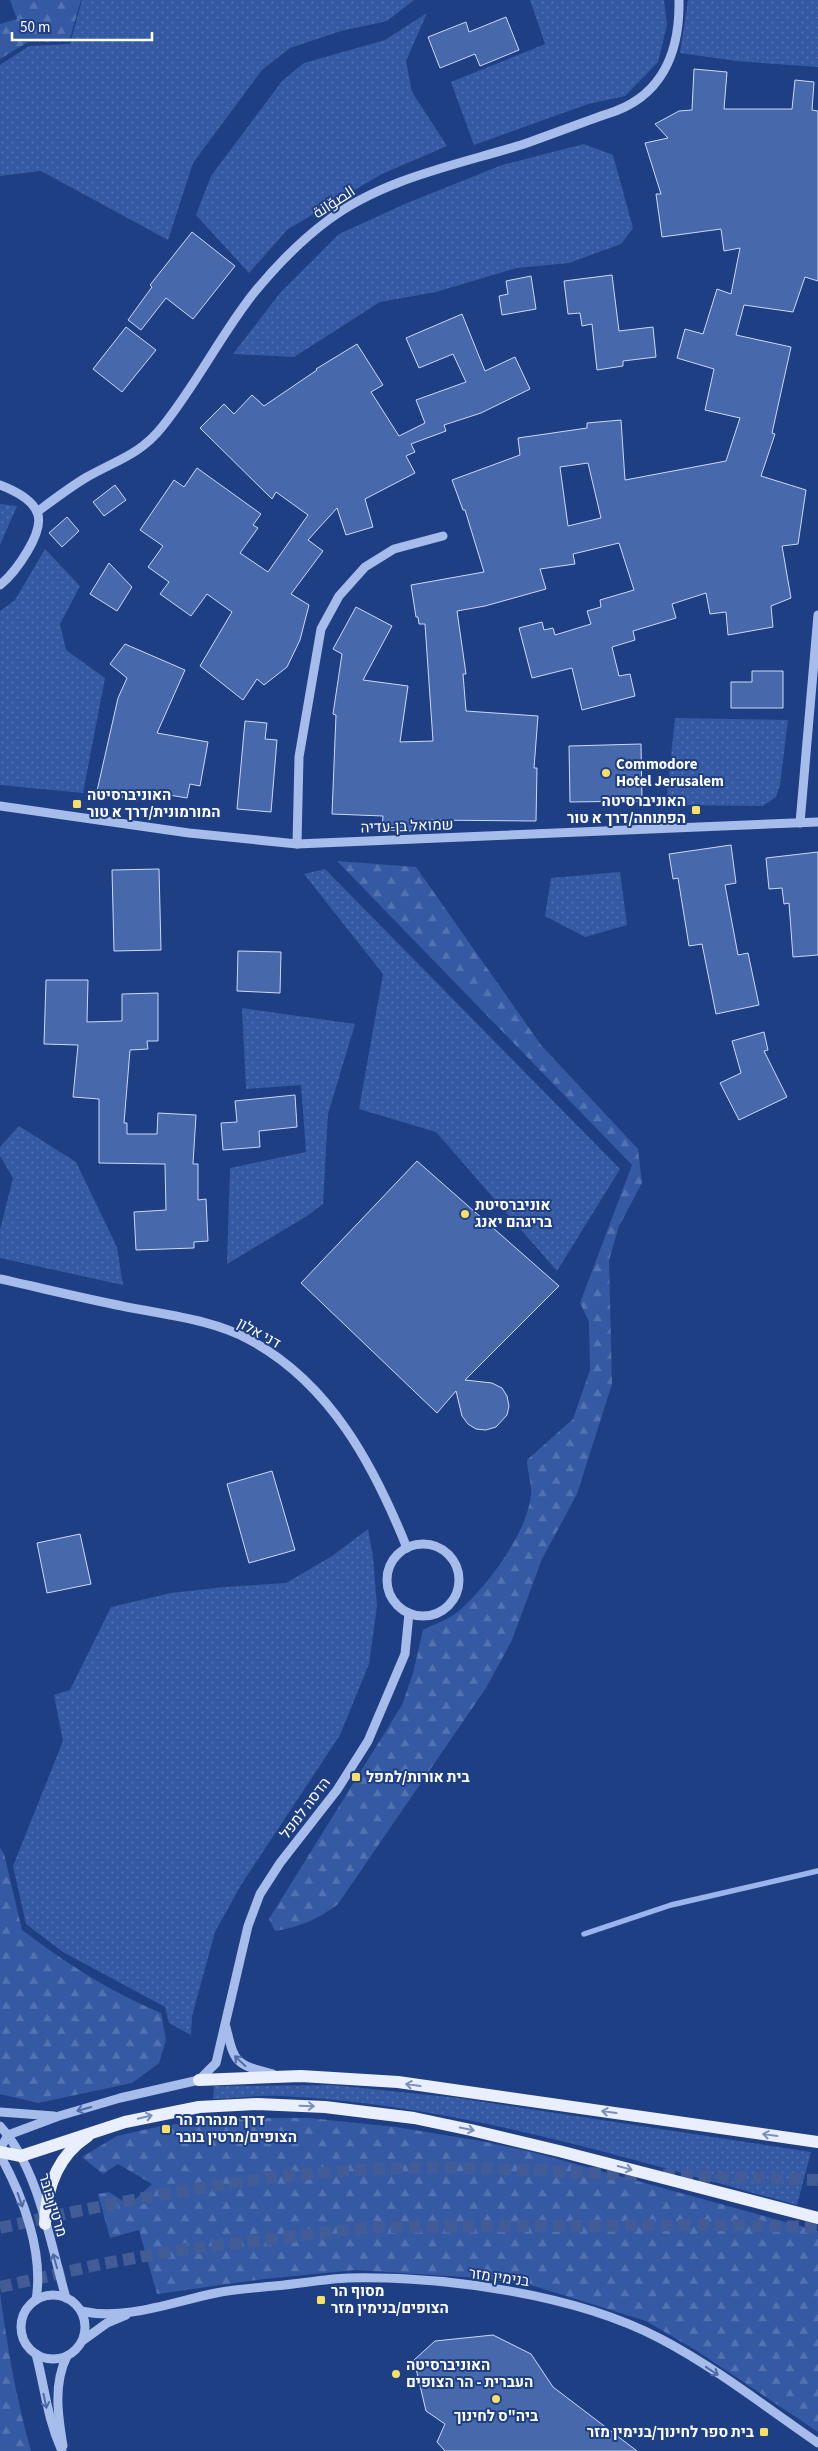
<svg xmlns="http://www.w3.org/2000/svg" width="818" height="2451" font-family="'Source Sans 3',Cairo,Heebo,sans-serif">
<defs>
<pattern id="grass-dots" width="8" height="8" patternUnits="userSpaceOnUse" patternTransform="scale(1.25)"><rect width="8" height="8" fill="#3559a3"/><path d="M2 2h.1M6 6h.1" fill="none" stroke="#5372b1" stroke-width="1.8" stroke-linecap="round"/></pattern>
<pattern id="forest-firs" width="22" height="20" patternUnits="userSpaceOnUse" patternTransform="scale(1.25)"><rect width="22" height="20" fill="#3559a3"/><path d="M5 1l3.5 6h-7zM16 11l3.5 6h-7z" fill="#5372b1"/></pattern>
</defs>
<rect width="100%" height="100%" fill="#1f3f84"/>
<g fill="url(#grass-dots)">
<polygon points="82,0 414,0 387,21 341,31 290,48 262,70 193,163 168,240 41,171 0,176 0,65 29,46 70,44"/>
<polygon points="530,0 664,0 667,25 658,62 625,96 588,104 474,145 451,82 545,44"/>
<polygon points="688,0 818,0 818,67 736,61 680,53"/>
<polygon points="427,13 406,61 412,92 447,146 382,174 288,229 249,273 196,215 211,176 282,81 304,63 385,40"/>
<polygon points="584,144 613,155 633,228 621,244 569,263 517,268 436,292 380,302 294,357 233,354 280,293 339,234 407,203 502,165"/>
<polygon points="0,504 17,506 0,545"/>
<polygon points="45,549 80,586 60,624 66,650 105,678 83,793 0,785 0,611 15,600"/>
<polygon points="675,718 788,720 780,785 776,797 763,806 666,805"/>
<polygon points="325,869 620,1169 557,1271 436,1132 359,1109 383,974 304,874"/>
<polygon points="620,872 627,925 585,937 545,916 551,878"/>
<polygon points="242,1008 355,1024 328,1114 323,1204 307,1216 227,1264 230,1168 306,1152 301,1085 246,1089"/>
<polygon points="19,1126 76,1162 117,1247 123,1285 0,1258 0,1230 13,1178 0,1156 0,1147"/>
<polygon points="368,1529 373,1557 377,1606 369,1664 340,1735 241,1885 215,1932 192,2016 191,2035 169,2023 165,2007 63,1952 26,1924 13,1866 63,1741 54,1695 70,1690 111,1607 171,1593 225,1587 286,1583 332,1556"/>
<path d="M333 2085 458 2098 811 2152 797 2205C628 2159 457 2104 281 2096 259 2095 235 2098 213 2099L214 2086Z"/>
</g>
<g fill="url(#forest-firs)">
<polygon points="10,0 81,0 69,42 28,42 0,59 0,24 17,19"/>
<path d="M337 861 416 867 541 1045 638 1149 642 1183 619 1226 609 1260 612 1384 577 1494 542 1559 512 1640 486 1688 338 1904C320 1918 298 1928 275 1931L269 1919 402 1705 413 1673 423 1630C434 1624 450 1619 460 1610 488 1585 528 1532 531 1494 532 1483 527 1471 527 1460L573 1419 590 1370 589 1322 580 1303 632 1165Z"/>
<path d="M0 1848 4 1854 22 1930C66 1963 110 1992 161 2013L166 2040 159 2063 132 2083 38 2103 0 2094Z"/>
<polygon points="227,2118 309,2118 396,2127 481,2141 532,2152 818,2231 818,2432 697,2351 646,2321 534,2286 480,2278 356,2270 264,2279 157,2294 139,2230 110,2238 98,2194 109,2192 129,2205 152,2184 118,2164 103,2174 82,2157 117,2136 161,2126"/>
<path d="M0 2292C7 2346 16 2398 31 2451H0Z"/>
</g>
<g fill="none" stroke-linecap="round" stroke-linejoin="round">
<polyline stroke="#99b5eb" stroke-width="5.5" points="584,1934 671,1905 818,1871"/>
</g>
<g fill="#4769ac" stroke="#cad9f7" fill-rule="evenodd">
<polygon points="506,17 519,50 480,66 475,54 440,68 428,37 466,22 469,32"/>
<path d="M694 69 727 72 724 109H792L795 80 814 82 812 110 818 111V281L805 277 793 312 744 305 736 335 791 347 772 433 775 434 761 476 806 490 798 544 782 546 791 598 771 606 773 627 728 635 726 612 710 614 706 593 672 604 676 618 633 631 635 640 612 647 619 676 630 674 635 696 582 710 572 668 532 678 519 628 542 622 544 630 553 628 555 635 591 624 587 611 601 607 600 600 634 590 619 543 573 554 575 564 540 569 546 589 485 606 457 611 466 674H463L466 711 538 716 534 768H537L536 821 425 820 415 831 382 830 383 816 332 814 336 715 333 714 342 654 333 649 356 607 392 626 363 680 408 686 400 742 433 741 425 624H419L418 617H416L411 585 484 572 465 510H463L452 480 520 455 518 438 587 428V423L621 420 625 480 726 461 740 418 705 410 714 369 677 358 685 329 703 334 717 289 731 294 740 248 724 251 721 229 662 237 656 194H661L645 143 668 138 655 124 679 111 692 110ZM588 463 601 518 568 526 560 467Z"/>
<polygon points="192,232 235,266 193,319 166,298 141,330 128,320 152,287 150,285"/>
<polygon points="612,275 619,331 653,327 656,357 623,361 623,366 597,370 592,324 582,326 580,313 568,314 564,281"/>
<polygon points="531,276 536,309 502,315 499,296 508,294 506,281"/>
<polygon points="462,314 485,371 515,357 530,389 481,413 444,425 446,431 411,444 415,452 406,456 415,473 365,499 373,527 346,535 337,508 308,540 323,551 291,594 309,605 300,640 287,667 264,685 257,679 243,700 200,666 232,612 207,594 191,616 160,594 169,582 148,567 163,546 140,530 174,480 184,487 197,468 261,514 253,525 258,528 240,553 268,572 308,515 276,492 272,499 200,428 224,404 234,414 252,395 264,406 317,370 316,369 357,344 383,385 371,392 399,436 425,423 416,400 466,382 453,354 419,368 406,338"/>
<polygon points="126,327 156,350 122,392 93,369"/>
<polygon points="115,485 126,500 104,516 93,502"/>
<polygon points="67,517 79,531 62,547 49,533"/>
<polygon points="109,563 132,587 117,611 90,594"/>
<polygon points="125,644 185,670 157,733 208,742 200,786 190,784 187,798 139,790 137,801 97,791 118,698 127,678 110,664"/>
<polygon points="752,671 783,671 783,708 731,708 731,682 752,682"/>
<polygon points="245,721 267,723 265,739 277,740 271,812 237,809"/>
<polygon points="641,744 642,801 570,802 569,746"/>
<polygon points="731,845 736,883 725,885 738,955 748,953 759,1005 716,1014 702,944 689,946 678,878 673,879 669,854"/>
<polygon points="818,852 818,955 793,957 789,903 784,904 782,888 769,889 766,858"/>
<polygon points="159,869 161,950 114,951 112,870"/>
<polygon points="238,951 281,952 280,993 237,991"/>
<polygon points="46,980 88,980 87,1022 122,1021 122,994 158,993 158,1041 147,1041 148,1049 130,1050 124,1123 127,1123 127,1134 157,1134 158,1113 196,1115 193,1164 198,1164 198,1200 206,1199 208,1241 194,1242 194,1248 136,1250 134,1212 166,1210 165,1164 99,1163 99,1099 73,1097 78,1045 44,1044"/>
<polygon points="764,1032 768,1050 764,1051 787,1097 739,1120 720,1083 741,1073 732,1041"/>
<polygon points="295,1095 297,1127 259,1131 260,1147 223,1150 221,1123 237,1122 235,1101"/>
<polygon points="417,1161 559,1286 465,1380 492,1383 502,1388 507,1396 509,1406 507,1415 496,1427 486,1430 476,1429 468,1424 462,1416 456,1391 437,1413 301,1283"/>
<polygon points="272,1471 295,1550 249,1563 227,1484"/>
<polygon points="80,1534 91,1584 47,1593 37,1543"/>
<polygon points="493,2335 531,2354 553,2387 637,2451 445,2451 437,2442 445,2424 426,2411 414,2360 435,2341"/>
</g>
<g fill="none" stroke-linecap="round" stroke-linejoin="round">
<g stroke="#415c96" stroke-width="12" stroke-dasharray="12 6" stroke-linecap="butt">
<polyline points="663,2175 818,2180"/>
<path d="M0 2228C124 2200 250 2175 377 2169 464 2165 551 2172 638 2175"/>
<polyline points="0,2287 101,2264 180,2250 373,2227 717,2225 818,2227"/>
</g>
<g stroke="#a6bcea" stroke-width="9">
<path d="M0 485C13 490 31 498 37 512 46 531 15 573 0 585"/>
<path d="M37 512C53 500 70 487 87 477 115 461 141 454 162 427 196 385 220 336 253 294 275 267 299 242 327 221 382 179 456 165 521 145 550 135 578 124 607 114 661 98 680 54 679 0"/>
<polyline points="0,806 189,833 297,844 818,822"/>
<polyline points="800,823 818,615"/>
<polyline points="297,844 299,757 321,629 339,596 365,567 394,549 443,536"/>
<path d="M0 1279C41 1288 82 1298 122 1306 165 1315 212 1319 250 1340 331 1384 374 1466 407 1548"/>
<circle cx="423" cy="1580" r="36"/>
<path d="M226 2027C235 2065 236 2064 273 2074"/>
<polyline points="0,2112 54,2116"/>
<path d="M0 2126C39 2169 50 2243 66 2298"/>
<polyline points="0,2149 8,2135 59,2116 120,2098 199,2080 216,2063 248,1926 260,1894 280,1863 337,1790 368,1741 405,1654 409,1613"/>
<path d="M0 2155C23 2197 44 2252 36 2300"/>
<circle cx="53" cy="2327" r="32"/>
<path d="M81 2311C125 2321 172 2302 216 2293 235 2289 255 2288 274 2286 299 2284 324 2279 348 2278 445 2276 576 2294 661 2339 716 2368 767 2408 818 2443"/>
<polyline points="82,2341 107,2323 126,2315"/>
<path d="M36 2354C45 2388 47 2418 62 2451"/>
<path d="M63 2446C58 2416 53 2384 67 2356"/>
</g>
<g stroke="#e9effe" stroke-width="12">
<polyline points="199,2080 301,2076 398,2082 818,2142"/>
<polyline points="0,2152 21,2156 125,2122 199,2107 257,2104 325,2107 414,2118 471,2130 559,2151 818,2218"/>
<path d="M45 2224C46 2189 57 2156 88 2136"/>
</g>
</g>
<defs><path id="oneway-shaft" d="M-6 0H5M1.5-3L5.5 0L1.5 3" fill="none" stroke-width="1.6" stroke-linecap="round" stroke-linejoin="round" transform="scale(1.25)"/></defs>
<g stroke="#4e6ba8">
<use href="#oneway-shaft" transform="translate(240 2061) rotate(-137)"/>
<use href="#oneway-shaft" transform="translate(84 2109) rotate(164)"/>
<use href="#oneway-shaft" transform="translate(20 2200) rotate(71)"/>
<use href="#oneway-shaft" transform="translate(55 2261) rotate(-106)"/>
<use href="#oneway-shaft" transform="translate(712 2371) rotate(34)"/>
<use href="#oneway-shaft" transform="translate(45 2401) rotate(78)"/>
</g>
<g stroke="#7a8ebb">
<use href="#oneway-shaft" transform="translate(413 2085) rotate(-172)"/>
<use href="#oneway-shaft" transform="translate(307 2106) rotate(2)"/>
<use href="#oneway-shaft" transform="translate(609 2112) rotate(-172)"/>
<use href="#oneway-shaft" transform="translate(145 2117) rotate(-13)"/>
<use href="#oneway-shaft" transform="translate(467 2129) rotate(12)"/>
<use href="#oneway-shaft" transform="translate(770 2135) rotate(-172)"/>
<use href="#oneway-shaft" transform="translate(625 2168) rotate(15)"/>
</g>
<g fill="#f8df65" stroke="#1f3f84" stroke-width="2">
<circle cx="606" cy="773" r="5"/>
<rect x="72" y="799" width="10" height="10" rx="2.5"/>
<rect x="691" y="805" width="10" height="10" rx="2.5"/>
<circle cx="465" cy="1214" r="5"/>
<rect x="351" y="1772" width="10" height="10" rx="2.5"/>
<rect x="161" y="2124" width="10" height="10" rx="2.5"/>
<rect x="316" y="2295" width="10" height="10" rx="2.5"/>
<circle cx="396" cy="2374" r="5"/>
<circle cx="496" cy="2399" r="5"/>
<rect x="759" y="2427" width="10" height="10" rx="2.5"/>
</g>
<g text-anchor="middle" stroke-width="4" stroke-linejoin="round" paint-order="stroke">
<g font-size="15" fill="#fff" stroke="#1f3f84">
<text transform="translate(334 202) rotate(-33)" y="5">الصوّانة</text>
<text transform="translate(407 826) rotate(-2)" y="5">שמואל בן-עדיה</text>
<text transform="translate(259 1333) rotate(29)" y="5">דני אלון</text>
<text transform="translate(305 1808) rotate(-53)" y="5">הדסה למפל</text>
<text transform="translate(53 2205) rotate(73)" y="5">מרטין בובר</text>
<text transform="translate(499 2277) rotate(8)" y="5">בנימין מזר</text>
</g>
<g font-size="15" font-weight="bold" fill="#fff" stroke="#1f3f84" text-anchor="start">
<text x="616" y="769">Commodore<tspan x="616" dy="17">Hotel Jerusalem</tspan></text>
<text x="87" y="800">האוניברסיטה<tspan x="87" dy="17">המורמונית/דרך א טור</tspan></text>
<text x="686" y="806" text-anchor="end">האוניברסיטה<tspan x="686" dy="17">הפתוחה/דרך א טור</tspan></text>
<text x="475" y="1210">אוניברסיטת<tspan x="475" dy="17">בריגהם יאנג</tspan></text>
<text x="366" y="1782">בית אורות/למפל</text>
<text x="176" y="2125">דרך מנהרת הר<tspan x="176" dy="17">הצופים/מרטין בובר</tspan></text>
<text x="331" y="2296">מסוף הר<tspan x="331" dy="17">הצופים/בנימין מזר</tspan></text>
<text x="406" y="2370">האוניברסיטה<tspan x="406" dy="17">העברית - הר הצופים</tspan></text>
<text x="496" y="2421" text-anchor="middle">ביה"ס לחינוך</text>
<text x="754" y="2437" text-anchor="end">בית ספר לחינוך/בנימין מזר</text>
</g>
</g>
<path d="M12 32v8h140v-8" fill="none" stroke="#ffffff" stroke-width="2.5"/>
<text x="20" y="32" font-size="15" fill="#ffffff" stroke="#1f3f84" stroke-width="4" paint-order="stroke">50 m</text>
</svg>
